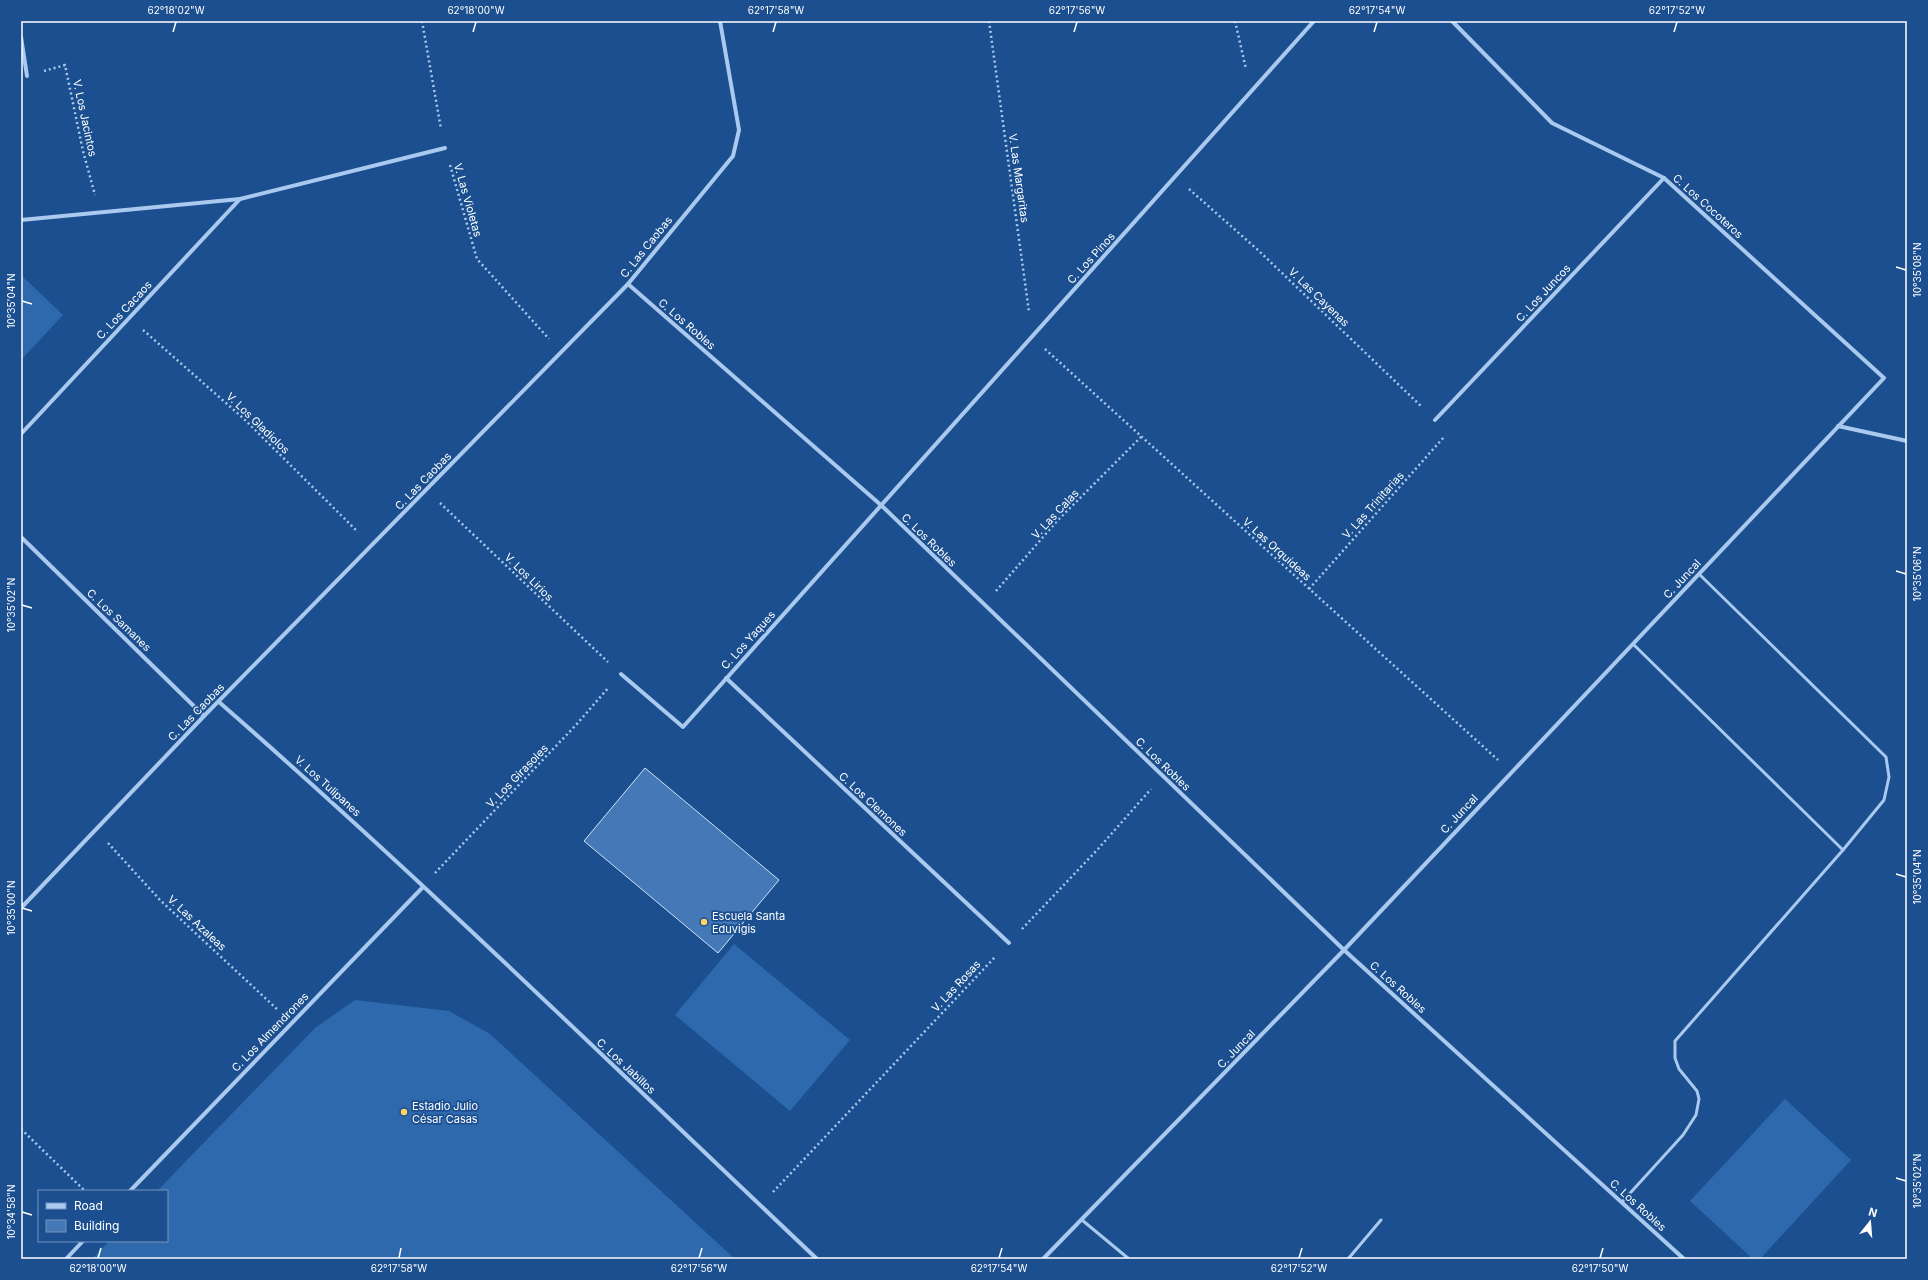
<svg xmlns="http://www.w3.org/2000/svg" width="1928" height="1280" font-family="Inter,sans-serif">
<rect width="100%" height="100%" fill="#1b4f8f"/>
<g fill="#2e69ad">
<polygon points="21,275 63,315 21,360"/>
<polygon points="734,944 850,1040 790,1111 675,1015"/>
<polygon points="355,1000 449,1011 490,1034 735,1259 92,1259 109,1241 167,1241 167,1191 157,1191 315,1028"/>
<polygon points="1785,1099 1851,1160 1760,1259 1753,1259 1690,1201"/>
</g>
<polygon fill="#4478b7" stroke="#cfe3fa" points="645,768 779,880 718,953 584,841"/>
<g fill="none" stroke-linecap="round" stroke-linejoin="round">
<g stroke="#a9c9ee" stroke-width="2.5" stroke-dasharray="2 3" stroke-linecap="butt">
<polyline points="422,21 441,129"/>
<polyline points="989,21 1029,312"/>
<polyline points="1235,21 1246,69"/>
<polyline points="44,71 65,65 83,151 95,195"/>
<polyline points="450,165 477,259 549,339"/>
<polyline points="1189,189 1259,251 1422,407"/>
<polyline points="143,330 243,418 358,532"/>
<polyline points="1045,349 1498,760"/>
<polyline points="440,503 608,662"/>
<polyline points="1309,589 1444,437"/>
<polyline points="996,591 1057,521 1141,437"/>
<polyline points="108,843 160,900 278,1010"/>
<polyline points="435,873 576,725 609,687"/>
<polyline points="1022,929 1098,849 1151,789"/>
<polyline points="21,1129 85,1191"/>
<polyline points="773,1192 996,956"/>
</g>
<g stroke="#a9c9ee" stroke-width="3">
<polyline points="1633,644 1843,850"/>
<polyline points="1622,1202 1683,1135 1696,1115 1699,1099 1697,1091 1679,1069 1675,1058 1675,1041 1843,850 1884,800 1889,777 1886,757 1699,574"/>
<polyline points="1082,1220 1129,1259"/>
<polyline points="1348,1259 1381,1220"/>
</g>
<g stroke="#a9c9ee" stroke-width="4">
<polyline points="21,37 27,76"/>
<polyline points="21,220 240,199"/>
<polyline points="628,284 882,506 1344,950 1684,1259"/>
<polyline points="1435,420 1664,178"/>
<polyline points="1838,426 1907,441"/>
<polyline points="21,434 240,199 445,148"/>
<polyline points="21,537 204,716"/>
<polyline points="621,674 683,727 1314,21"/>
<polyline points="726,678 1009,943"/>
<path d="M219 702C424 881 619 1072 817 1259"/>
<polyline points="21,908 204,716 628,284 733,156 739,130 720,21"/>
<polyline points="130,1191 423,887"/>
<polyline points="66,1259 83,1241"/>
<polyline points="1043,1259 1344,950 1884,378 1664,178 1552,123 1452,21"/>
</g>
</g>
<path fill="none" stroke="#fff" stroke-width="1.5" d="M173 32 176 22M473 32 476 22M773 32 776 22M1074 32 1077 22M1374 32 1377 22M1674 32 1677 22M1896 267 1906 270M22 301 32 304M1896 571 1906 574M22 605 32 608M1896 874 1906 877M22 908 32 911M1896 1178 1906 1181M22 1212 32 1215M98 1258 101 1248M399 1258 401 1248M699 1258 702 1248M999 1258 1002 1248M1299 1258 1302 1248M1600 1258 1603 1248"/>
<g fill="#ffd166" stroke="#1b4f8f" stroke-width="1.5">
<circle cx="704" cy="922" r="4"/>
<circle cx="404" cy="1112" r="4"/>
</g>
<g text-anchor="middle" stroke-width="3.5" stroke-linejoin="round" paint-order="stroke">
<g font-size="11" fill="#fff" stroke="#1b4f8f">
<text transform="translate(85 118) rotate(78)" y="4">V. Los Jacintos</text>
<text transform="translate(1019 178) rotate(82)" y="4">V. Las Margaritas</text>
<text transform="translate(468 200) rotate(74)" y="4">V. Las Violetas</text>
<text transform="translate(1708 206) rotate(42)" y="4">C. Los Cocoteros</text>
<text transform="translate(646 247) rotate(-51)" y="4">C. Las Caobas</text>
<text transform="translate(1091 258) rotate(-48)" y="4">C. Los Pinos</text>
<text transform="translate(1543 293) rotate(-47)" y="4">C. Los Juncos</text>
<text transform="translate(1319 297) rotate(44)" y="4">V. Las Cayenas</text>
<text transform="translate(124 310) rotate(-47)" y="4">C. Los Cacaos</text>
<text transform="translate(687 324) rotate(41)" y="4">C. Los Robles</text>
<text transform="translate(258 423) rotate(44)" y="4">V. Los Gladiolos</text>
<text transform="translate(423 481) rotate(-46)" y="4">C. Las Caobas</text>
<text transform="translate(1373 505) rotate(-48)" y="4">V. Las Trinitarias</text>
<text transform="translate(1055 514) rotate(-47)" y="4">V. Las Calas</text>
<text transform="translate(929 540) rotate(44)" y="4">C. Los Robles</text>
<text transform="translate(1277 549) rotate(42)" y="4">V. Las Orquídeas</text>
<text transform="translate(529 577) rotate(44)" y="4">V. Los Lirios</text>
<text transform="translate(1682 579) rotate(-47)" y="4">C. Juncal</text>
<text transform="translate(119 620) rotate(44)" y="4">C. Los Samanes</text>
<text transform="translate(748 640) rotate(-48)" y="4">C. Los Yaques</text>
<text transform="translate(196 712) rotate(-46)" y="4">C. Las Caobas</text>
<text transform="translate(1163 764) rotate(44)" y="4">C. Los Robles</text>
<text transform="translate(517 776) rotate(-46)" y="4">V. Los Girasoles</text>
<text transform="translate(328 786) rotate(42)" y="4">V. Los Tulipanes</text>
<text transform="translate(873 804) rotate(43)" y="4">C. Los Clemones</text>
<text transform="translate(1459 814) rotate(-47)" y="4">C. Juncal</text>
<text transform="translate(197 923) rotate(43)" y="4">V. Las Azaleas</text>
<text transform="translate(956 986) rotate(-47)" y="4">V. Las Rosas</text>
<text transform="translate(1398 987) rotate(42)" y="4">C. Los Robles</text>
<text transform="translate(270 1032) rotate(-46)" y="4">C. Los Almendrones</text>
<text transform="translate(1236 1049) rotate(-46)" y="4">C. Juncal</text>
<text transform="translate(626 1066) rotate(43)" y="4">C. Los Jabillos</text>
<text transform="translate(1638 1205) rotate(42)" y="4">C. Los Robles</text>
</g>
<g font-size="11" fill="#fff" stroke="#1b4f8f" text-anchor="start">
<text x="712" y="920">Escuela Santa<tspan x="712" dy="13">Eduvigis</tspan></text>
<text x="412" y="1110">Estadio Julio<tspan x="412" dy="13">César Casas</tspan></text>
</g>
</g>
<rect width="1928" height="1280" fill="none" stroke="#1b4f8f" stroke-width="44"/>
<rect x="38" y="1190" width="130" height="52" fill="#1b4f8f" stroke="#7695bc"/>
<rect x="46" y="1203" width="20" height="6" fill="#a9c9ee" stroke="#7695bc"/>
<text x="74" y="1210" font-size="12" fill="#ffffff">Road</text>
<rect x="46" y="1220" width="20" height="12" fill="#4478b7" stroke="#7695bc"/>
<text x="74" y="1230" font-size="12" fill="#ffffff">Building</text>
<g transform="translate(1870 1222) rotate(17)" stroke="#1b4f8f" stroke-width="3" paint-order="stroke">
<path d="M0-3L7 15L0 10L-7 15Z" fill="#ffffff"/>
<text y="-6" font-size="11" font-weight="bold" text-anchor="middle" fill="#ffffff">N</text>
</g>
<rect x="22" y="22" width="1884" height="1236" fill="none" stroke="#fff" stroke-width="1.5"/>
<g font-size="10" text-anchor="middle" fill="#fff">
<text x="176" y="14">62°18'02"W</text>
<text x="476" y="14">62°18'00"W</text>
<text x="776" y="14">62°17'58"W</text>
<text x="1077" y="14">62°17'56"W</text>
<text x="1377" y="14">62°17'54"W</text>
<text x="1677" y="14">62°17'52"W</text>
<text transform="translate(1917 270) rotate(-90)" y="4">10°35'08"N</text>
<text transform="translate(11 301) rotate(-90)" y="4">10°35'04"N</text>
<text transform="translate(1917 574) rotate(-90)" y="4">10°35'06"N</text>
<text transform="translate(11 605) rotate(-90)" y="4">10°35'02"N</text>
<text transform="translate(1917 877) rotate(-90)" y="4">10°35'04"N</text>
<text transform="translate(11 908) rotate(-90)" y="4">10°35'00"N</text>
<text transform="translate(1917 1181) rotate(-90)" y="4">10°35'02"N</text>
<text transform="translate(11 1212) rotate(-90)" y="4">10°34'58"N</text>
<text x="98" y="1272">62°18'00"W</text>
<text x="399" y="1272">62°17'58"W</text>
<text x="699" y="1272">62°17'56"W</text>
<text x="999" y="1272">62°17'54"W</text>
<text x="1299" y="1272">62°17'52"W</text>
<text x="1600" y="1272">62°17'50"W</text>
</g>
</svg>
